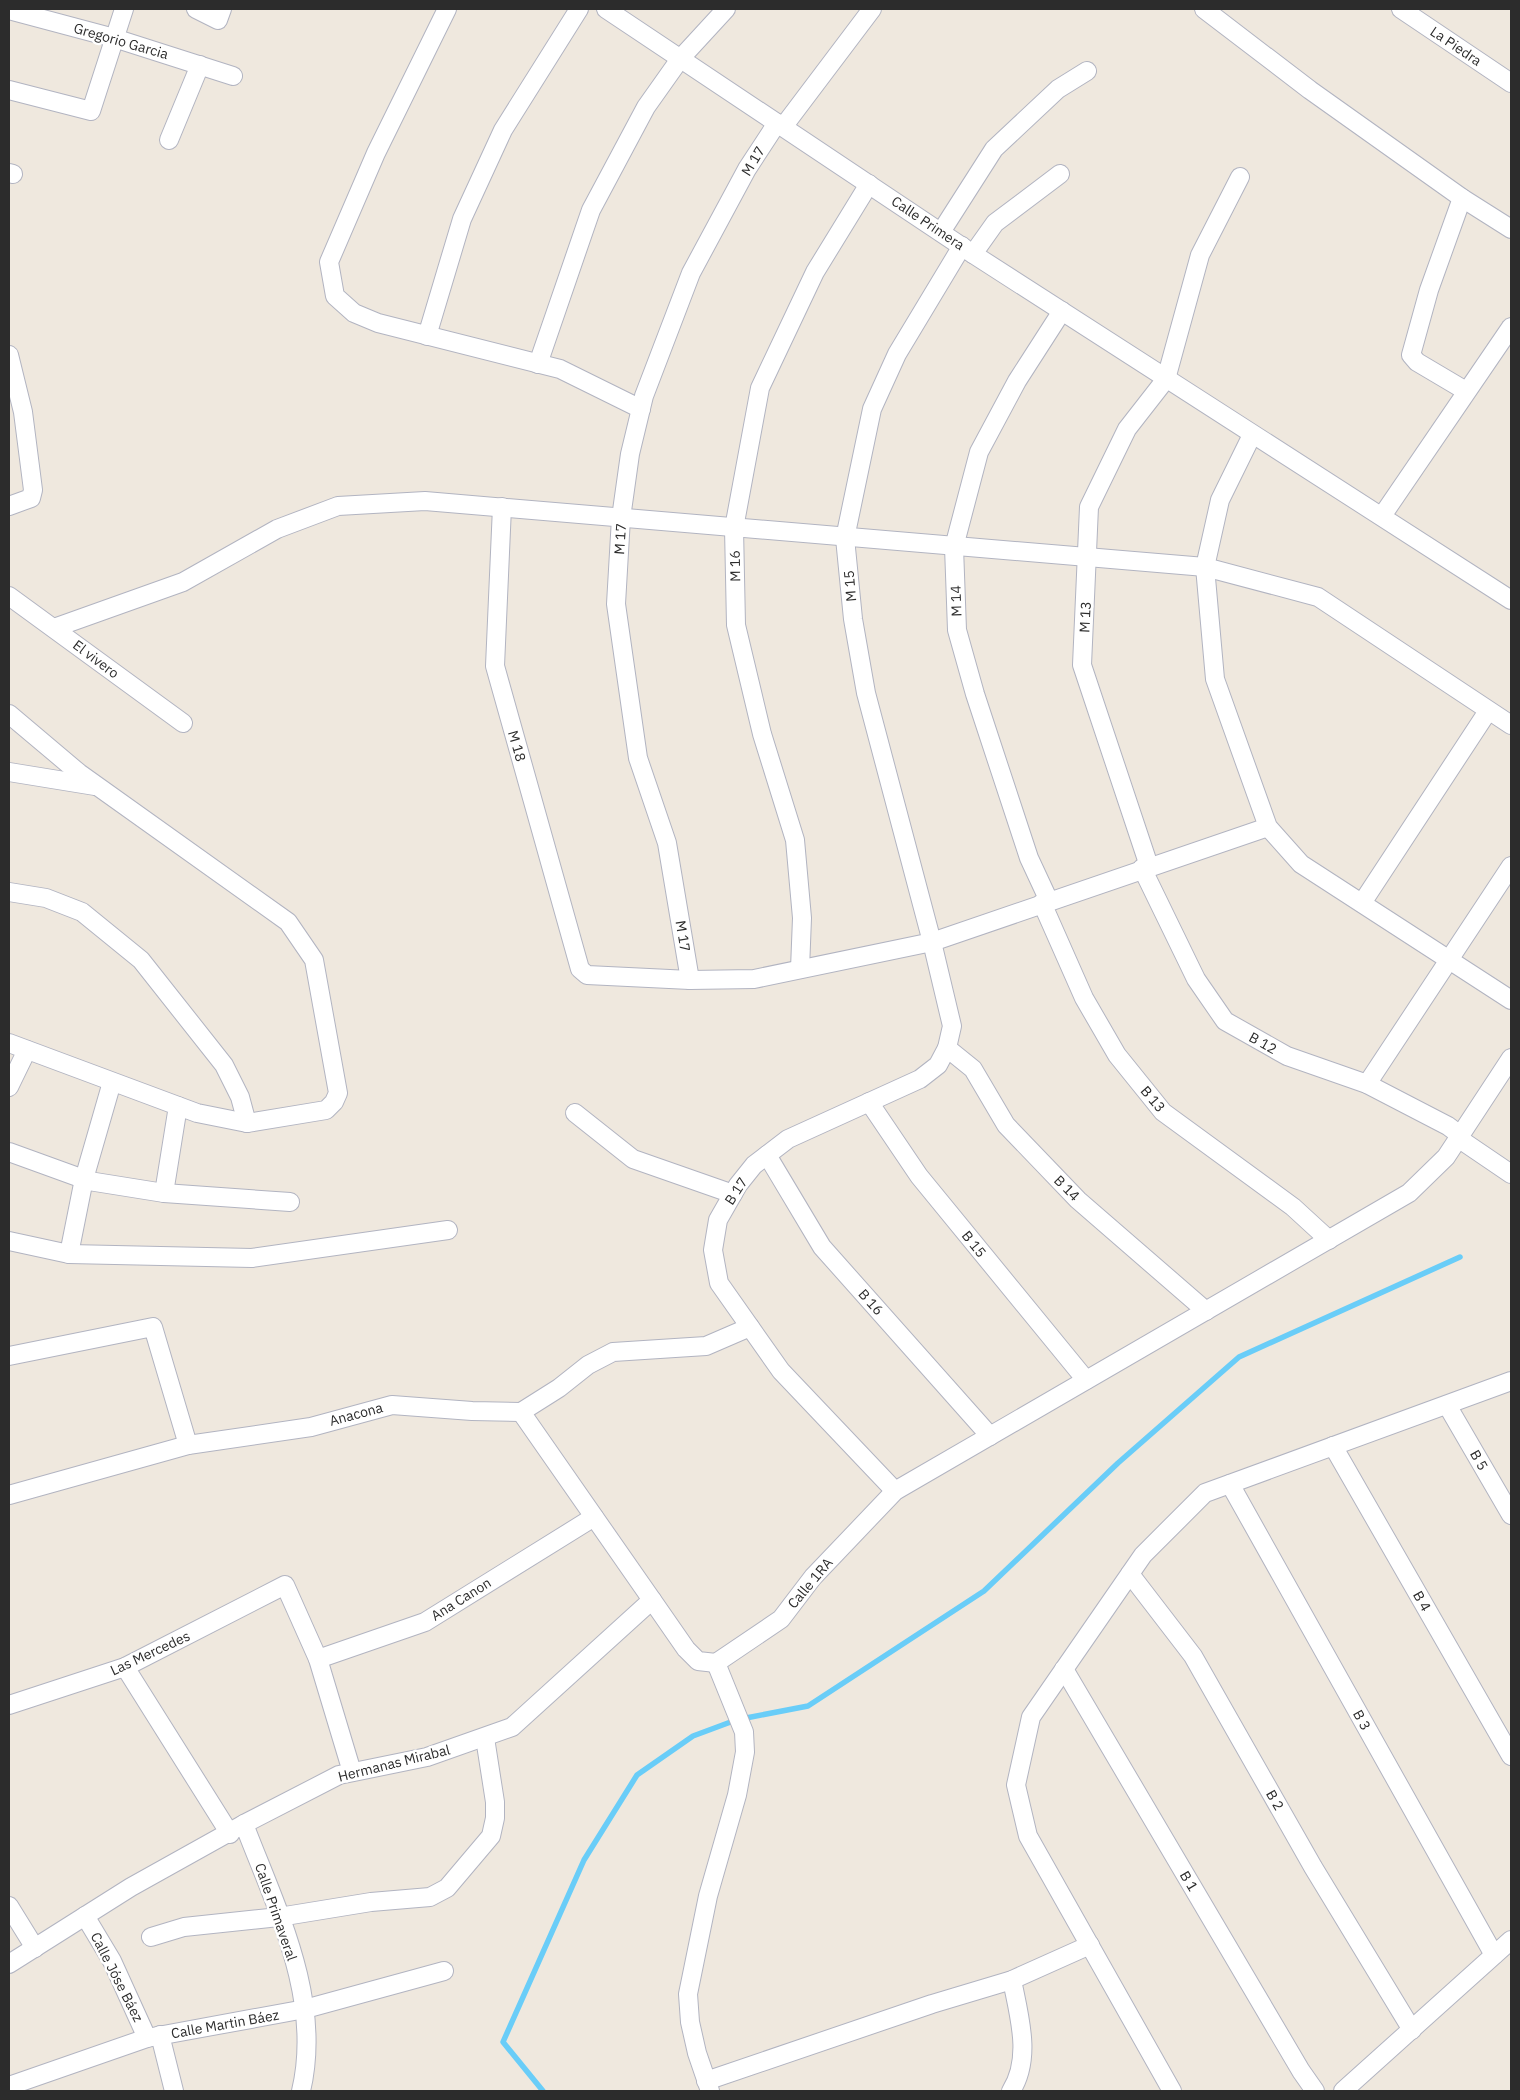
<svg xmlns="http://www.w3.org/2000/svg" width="1520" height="2100" font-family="'IBM Plex Sans',sans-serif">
<rect width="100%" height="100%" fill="#efe8de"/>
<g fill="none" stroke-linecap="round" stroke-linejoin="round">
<g stroke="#69cdf8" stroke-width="5.5">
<polyline points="746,1718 808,1706 984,1591 1118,1463 1239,1357 1460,1257"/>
<polyline points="543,2091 503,2042 584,1860 637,1775 693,1736 736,1720"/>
</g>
<g stroke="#b2b4c1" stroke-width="20">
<g id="minor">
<polyline points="196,9 218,20 222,9"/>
<polyline points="447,9 376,153 329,262 335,296 354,313 378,323 560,369 641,409"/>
<polyline points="606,9 973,254 1511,600"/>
<polyline points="1204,9 1310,90 1462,198 1511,229"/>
<polyline points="1401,9 1511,83"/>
<polyline points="9,10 114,38 233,76"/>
<polyline points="9,90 91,111 124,9"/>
<polyline points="783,127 872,9"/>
<polyline points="169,140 200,65"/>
<polyline points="9,173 13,174"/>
<polyline points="1462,198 1429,290 1411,355 1417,362 1466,391"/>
<polyline points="941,232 994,149 1058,89 1087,71"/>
<polyline points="973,254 995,223 1060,174"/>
<polyline points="427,336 462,219 503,130 579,9"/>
<polyline points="9,355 23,412 33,490 31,498 9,506"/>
<polyline points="538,364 591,210 646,107 680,59 726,9"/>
<polyline points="1252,435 1220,500 1205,567 1215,679 1268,827 1301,864 1511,1000"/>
<polyline points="502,507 495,666 580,969 587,975 690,980 754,979 932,942 1268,827"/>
<polyline points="1382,516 1511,327"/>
<polyline points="9,596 183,723"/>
<polyline points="54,628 183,582 277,529 338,506 425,501 1205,567 1318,597 1511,725"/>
<polyline points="9,714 79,773 288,922 314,960 338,1093 334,1102 326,1110 247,1123 197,1113 9,1043"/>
<polyline points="9,772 95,786"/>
<polyline points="1149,866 1082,665 1089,507 1127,429 1166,379 1200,255 1240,177"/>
<polyline points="1142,868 1196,979 1225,1021 1287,1056 1367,1084 1448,1126 1460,1135"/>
<polyline points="9,892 46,898 82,912 141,960 224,1065 240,1097 247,1123"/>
<polyline points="1049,901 1029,858 975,694 957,630 954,547 979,452 1017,381 1062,311"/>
<polyline points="1042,903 1084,998 1117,1055 1163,1112 1293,1207 1329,1240"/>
<polyline points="1362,903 1488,711"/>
<polyline points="800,969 802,918 795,840 762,734 736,625 734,528 760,388 815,272 869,184"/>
<polyline points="690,980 667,843 638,758 616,604 621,518 630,454 644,396 691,273 747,169 777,123"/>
<polyline points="947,1048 973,1069 1006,1125 1078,1200 1206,1311"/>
<polyline points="1367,1084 1511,866"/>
<polyline points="9,1087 27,1050"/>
<polyline points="869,1102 919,1176 1086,1380"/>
<polyline points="575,1113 633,1159 733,1194"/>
<polyline points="1458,1138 1511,1174"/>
<polyline points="9,1152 89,1181 164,1193 290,1202"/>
<polyline points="767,1155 822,1247 990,1436"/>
<polyline points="164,1193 178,1106"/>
<polyline points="9,1241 69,1254 252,1258 448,1230"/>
<polyline points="69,1254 84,1179 112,1082"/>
<polyline points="9,1356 153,1327 188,1445"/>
<polyline points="1447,1405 1511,1515"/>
<polyline points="521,1412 652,1600"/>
<polyline points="1333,1446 1511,1756"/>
<polyline points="1230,1484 1494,1955"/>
<polyline points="895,1491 781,1371 719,1283 713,1250 718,1220 738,1185 754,1165 788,1139 920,1079 938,1065 947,1048 952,1026 932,942 866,693 853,619 845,538 872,409 897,354 962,246"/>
<polyline points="9,1495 188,1445 311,1427 392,1405 472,1411 521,1412 559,1388 588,1365 613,1352 706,1346 750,1327"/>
<polyline points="1130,1574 1193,1656 1313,1867 1412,2030"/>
<polyline points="318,1659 425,1622 594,1517"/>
<polyline points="716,1663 781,1619 813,1577 895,1491 1409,1193 1446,1157 1511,1058"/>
<polyline points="125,1667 230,1834"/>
<polyline points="1064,1669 1301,2071 1315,2091"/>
<polyline points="9,1705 125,1667 285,1585 318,1659 352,1772"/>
<path d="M244 1824C276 1908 323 1999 301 2091"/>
<polyline points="9,1906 35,1948"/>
<polyline points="85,1916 112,1961 147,2038"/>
<polyline points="151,1937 184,1927 279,1917 371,1902 430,1897 447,1888 491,1836 495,1818 495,1802 485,1738"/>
<polyline points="9,1964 131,1887 244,1824 339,1775 427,1757 512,1727 652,1600 686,1649 698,1661 716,1663"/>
<polyline points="160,2035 174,2091"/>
<polyline points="706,2081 932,2004 1012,1980 1090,1945"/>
<polyline points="9,2086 147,2038 305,2009 444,1971"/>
<polyline points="710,2091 697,2053 690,2022 688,1994 708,1896 737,1795 745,1752 744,1732 716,1663"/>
<path d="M1011 2091C1032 2058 1019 2016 1012 1980"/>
<polyline points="1172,2091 1028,1836 1016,1785 1031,1717 1143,1555 1205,1493 1511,1381"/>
<polyline points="1343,2091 1511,1940"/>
</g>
</g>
<use href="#minor" stroke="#fff" stroke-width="18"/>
</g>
<g text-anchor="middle" stroke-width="5" stroke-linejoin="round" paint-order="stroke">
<g font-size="14" fill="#2c2c2c" stroke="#fff">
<text transform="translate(121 41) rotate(16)" y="5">Gregorio Garcia</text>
<text transform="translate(1456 46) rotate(34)" y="5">La Piedra</text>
<text transform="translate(753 161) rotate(-59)" y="5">M 17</text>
<text transform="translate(928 223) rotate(34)" y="5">Calle Primera</text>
<text transform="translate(620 539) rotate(-86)" y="5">M 17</text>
<text transform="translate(735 566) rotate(-91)" y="5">M 16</text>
<text transform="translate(850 586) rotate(-95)" y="5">M 15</text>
<text transform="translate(956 601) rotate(-92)" y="5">M 14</text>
<text transform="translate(1085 617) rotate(-87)" y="5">M 13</text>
<text transform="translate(96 659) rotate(37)" y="5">El vivero</text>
<text transform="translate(517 746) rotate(74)" y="5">M 18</text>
<text transform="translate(683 936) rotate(81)" y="5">M 17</text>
<text transform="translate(1263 1043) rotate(29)" y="5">B 12</text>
<text transform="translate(1153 1099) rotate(49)" y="5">B 13</text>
<text transform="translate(1067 1188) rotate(45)" y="5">B 14</text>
<text transform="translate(736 1191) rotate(-57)" y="5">B 17</text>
<text transform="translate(974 1244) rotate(51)" y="5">B 15</text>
<text transform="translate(871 1302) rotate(48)" y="5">B 16</text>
<text transform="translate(356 1414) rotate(-15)" y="5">Anacona</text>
<text transform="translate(1479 1460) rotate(60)" y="5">B 5</text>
<text transform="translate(810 1583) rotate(-50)" y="5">Calle 1RA</text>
<text transform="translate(461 1599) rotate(-32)" y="5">Ana Canon</text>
<text transform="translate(1422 1601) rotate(60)" y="5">B 4</text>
<text transform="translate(150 1653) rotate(-25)" y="5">Las Mercedes</text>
<text transform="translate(1362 1720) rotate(61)" y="5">B 3</text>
<text transform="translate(394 1763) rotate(-14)" y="5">Hermanas Mirabal</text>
<text transform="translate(1275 1800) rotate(60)" y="5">B 2</text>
<text transform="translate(1189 1881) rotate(59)" y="5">B 1</text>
<text transform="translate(276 1912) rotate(71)" y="5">Calle Primaveral</text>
<text transform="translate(117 1977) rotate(63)" y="5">Calle Jóse Báez</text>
<text transform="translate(225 2024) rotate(-10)" y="5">Calle Martin Báez</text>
</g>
</g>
<rect width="1520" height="2100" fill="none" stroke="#2c2c2c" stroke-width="20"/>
</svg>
